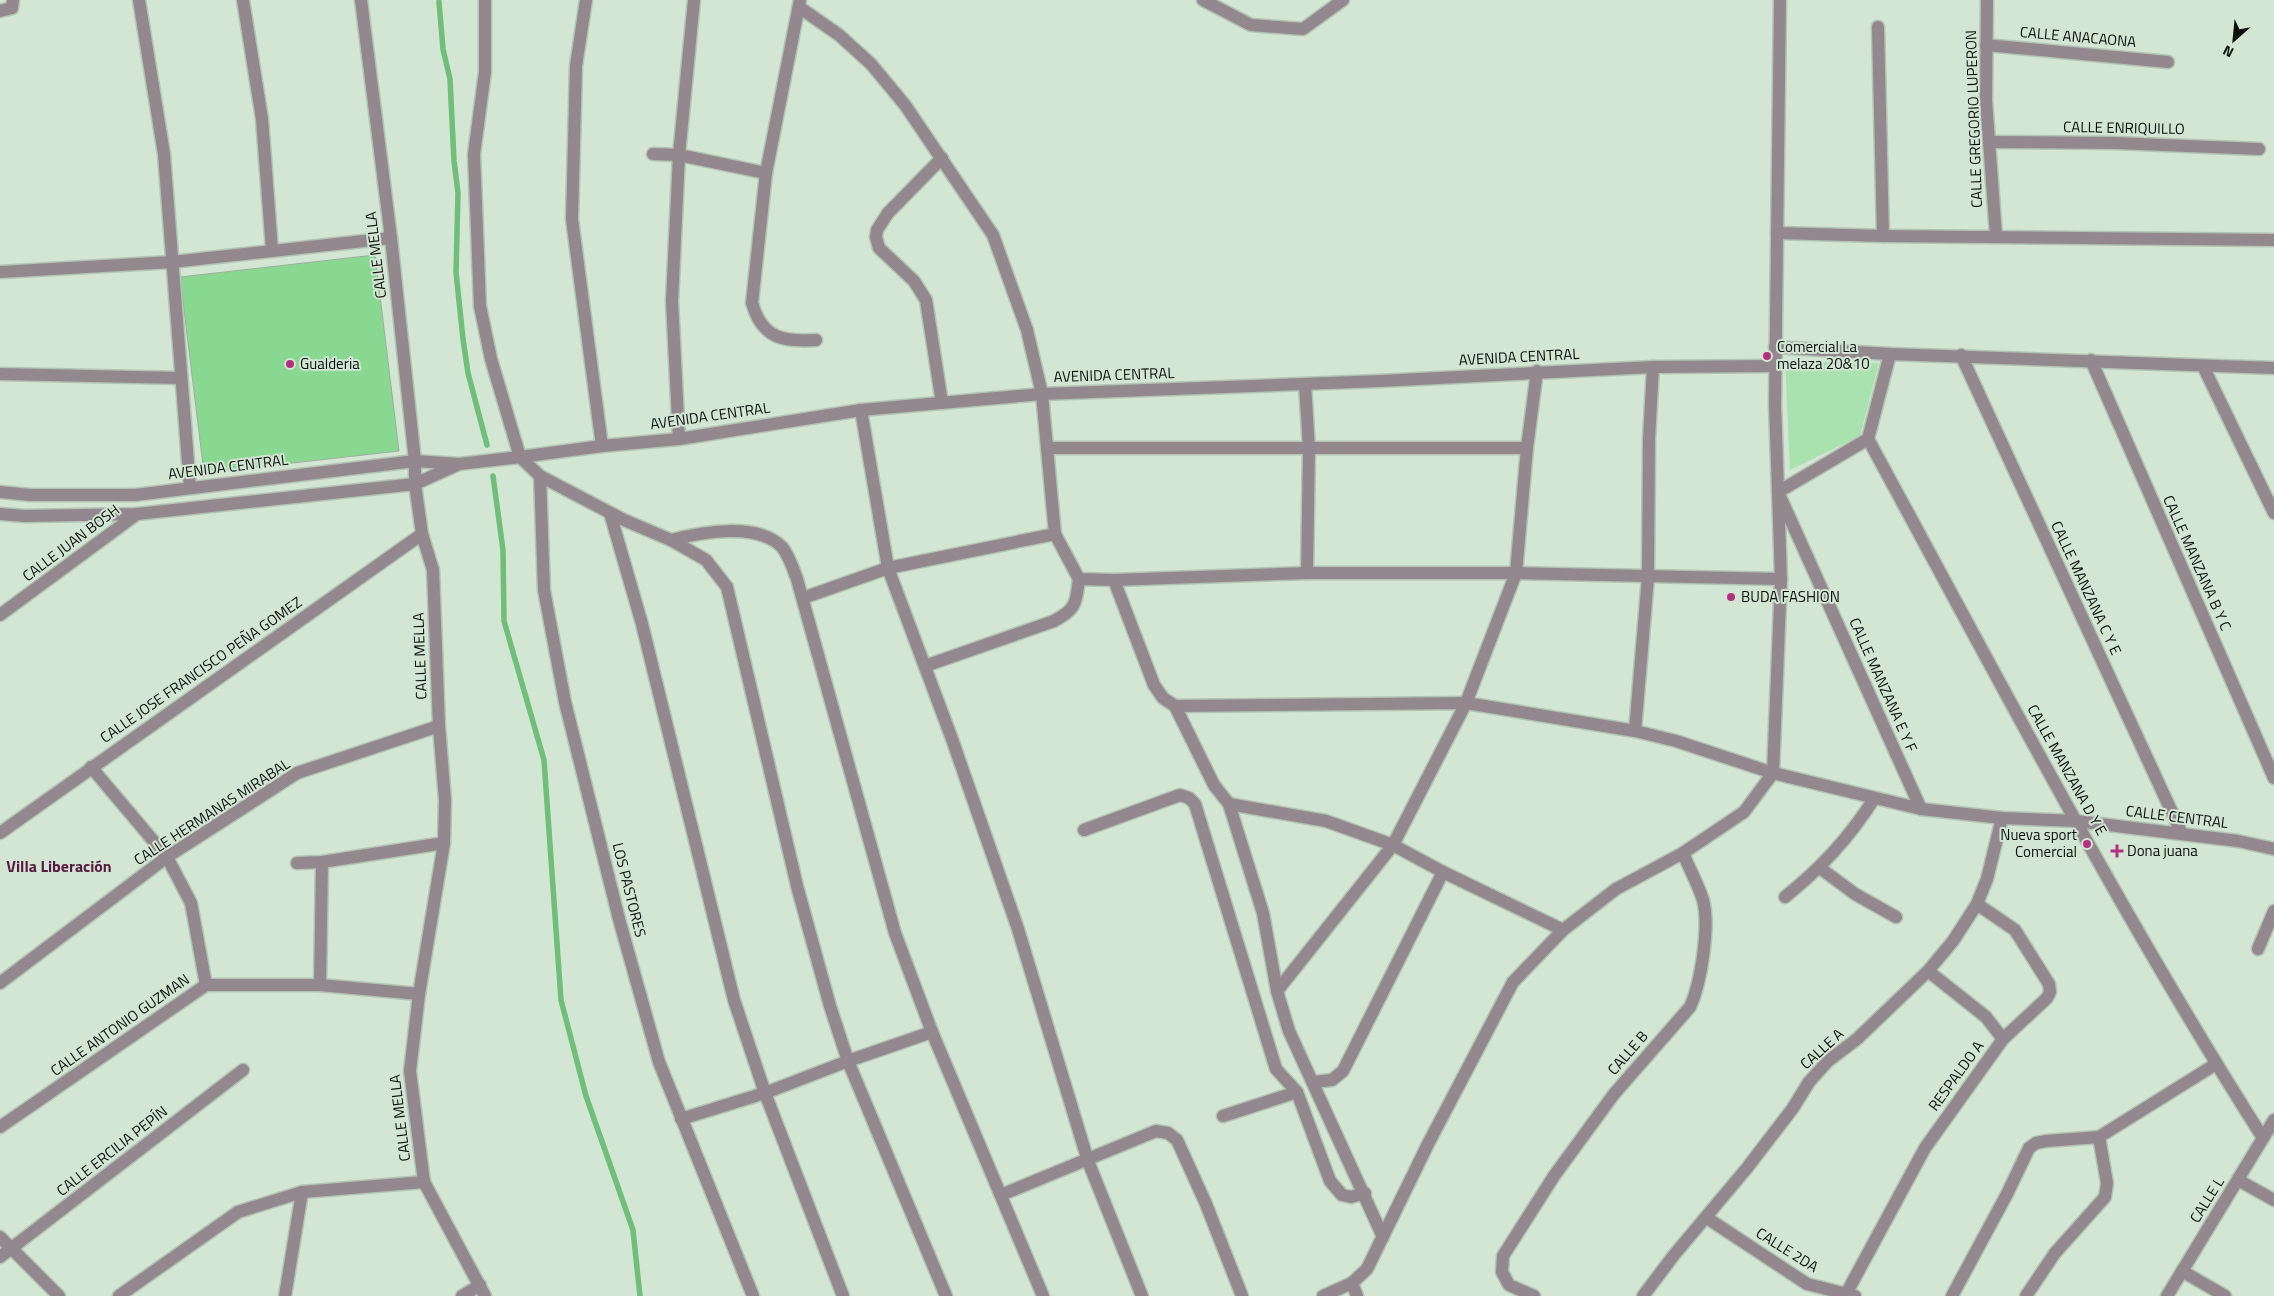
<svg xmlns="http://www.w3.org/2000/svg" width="2274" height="1296" font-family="'Titillium Web',sans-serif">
<rect width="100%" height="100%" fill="#d3e6d4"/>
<polygon fill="#a9e2af" points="1785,361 1879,363 1860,436 1790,470"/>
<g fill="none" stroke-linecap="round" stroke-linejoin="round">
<g stroke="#6fbe7a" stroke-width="5.5">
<polyline points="439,2 443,49 450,79 454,161 458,193 456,272 463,339 468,373 487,445"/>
<polyline points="493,476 503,550 504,621 544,760 561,1000 586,1096 633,1230 640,1296"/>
</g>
</g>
<polygon fill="#89d892" stroke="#9cae9d" points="375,255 399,451 204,473 180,277"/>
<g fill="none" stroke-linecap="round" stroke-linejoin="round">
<g stroke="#b3c4b4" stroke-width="15">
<g id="minor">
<polyline points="139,0 164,154 190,488"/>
<polyline points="243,0 262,119 272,250"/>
<polyline points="361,0 391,238 415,461 415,484 422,534 433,570 439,726 445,800 444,843 419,994 410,1071 424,1182 485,1296"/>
<polyline points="485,0 485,72 474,154 480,306 491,359 520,457 540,476 624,520 671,540 706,560 727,587 797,886 830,1006 848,1061 946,1296"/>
<polyline points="586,0 576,66 572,219 602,446"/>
<path d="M800 0 766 173 752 303C762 339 784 342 816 340"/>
<polyline points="1203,0 1251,25 1303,29 1343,0"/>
<polyline points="1987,0 1986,100 1996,236"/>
<polyline points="799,7 839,35 871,64 905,105 993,235 1027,330 1042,394 1055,534 1079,579 1114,580 1154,685 1163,698 1175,706 1214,785 1229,804 1263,913 1277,991 1289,1031 1383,1237"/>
<polyline points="0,11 12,8 13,0"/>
<polyline points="1878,27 1883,236"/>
<polyline points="1986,45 2168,62"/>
<polyline points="1989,142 2116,143 2259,149"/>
<polyline points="653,154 679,155 766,173"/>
<polyline points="942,158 888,213 877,230 876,237 879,248 914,281 926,300 942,403"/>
<polyline points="1777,233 1883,236 2274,240"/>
<polyline points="0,272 172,262 391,238"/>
<polyline points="1775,347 1890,354 2274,368"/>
<polyline points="1890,354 1868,439 1778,492 1921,809"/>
<polyline points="1961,355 2182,834"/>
<polyline points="2091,360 2274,778"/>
<polyline points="2203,366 2274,513"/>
<polyline points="0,374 181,378"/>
<polyline points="1305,384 1309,449 1307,573"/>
<polyline points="861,410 888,568 952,739 1018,929 1088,1161 1142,1296"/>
<polyline points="679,439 672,301 679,155 694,0"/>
<path d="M1868 439C1996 674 2119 912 2263 1138"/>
<polyline points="1048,448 1527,448"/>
<polyline points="540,476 544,590 565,702 619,919 659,1062 753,1296"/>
<polyline points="0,492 30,495 135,495 415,461 459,464 520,457 602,446 679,439 861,410 1042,394 1380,381 1653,367 1775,366"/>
<polyline points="610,513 642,624 734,1000 765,1093 843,1296"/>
<polyline points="0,514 25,516 137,514 415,484 457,465"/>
<path d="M671 540C702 532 757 522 782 547 789 555 793 569 797 579L895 933 932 1032 1043 1296"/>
<polyline points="1114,580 1307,573 1516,573 1781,579"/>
<polyline points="803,598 888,568 1055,534"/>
<polyline points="0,615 137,514"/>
<path d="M925 666 1054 621C1077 609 1076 602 1079 579"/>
<polyline points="1175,706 1466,703 1635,731 1676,741 1773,773 1921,809 2002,818 2076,821 2238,841 2274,849"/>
<polyline points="1635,731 1648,577 1649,439 1653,367"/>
<polyline points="91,767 167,857 191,903 206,985"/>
<polyline points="1229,804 1326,821 1393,845 1443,872 1563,930"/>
<polyline points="1084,830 1180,795 1189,798 1195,804 1276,1069 1297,1092 1330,1181 1342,1195 1351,1197 1365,1193"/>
<polyline points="0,833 422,534"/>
<polyline points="297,863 322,862 444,843"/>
<polyline points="1820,868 1855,894 1896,917"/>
<path d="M1785 897C1822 867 1848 839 1874 799"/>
<polyline points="2258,949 2274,911"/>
<polyline points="1928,971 1986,1017 2003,1039"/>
<polyline points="0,983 167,857 297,773 439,726"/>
<polyline points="320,985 322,862"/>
<polyline points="1277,991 1393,845 1466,703 1516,573 1527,448 1537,371"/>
<polyline points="1313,1082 1332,1080 1343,1071 1443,872"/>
<polyline points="1223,1116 1297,1092"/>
<polyline points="681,1119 765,1093 848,1061 932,1032"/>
<polyline points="0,1127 206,985 320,985 419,994"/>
<polyline points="2238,1180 2274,1200"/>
<polyline points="1001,1195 1156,1131 1168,1133 1177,1140 1206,1204 1242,1296"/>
<polyline points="1707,1218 1807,1284 1855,1296"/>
<polyline points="0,1237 59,1296"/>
<polyline points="0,1257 243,1070"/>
<polyline points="2182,1271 2225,1296"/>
<polyline points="1352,1283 1357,1296"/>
<polyline points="1846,1294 1925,1148 2003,1039 2047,998 2050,992 2049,984 2015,930 1977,904"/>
<polyline points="119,1296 238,1212 302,1192 424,1182"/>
<polyline points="285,1296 302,1192"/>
<polyline points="462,1296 480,1285"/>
<polyline points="1323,1296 1352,1283 1367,1269 1428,1144 1513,982 1563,930 1616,889 1683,853 1744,812 1773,773 1781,579 1775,404 1780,0"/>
<path d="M1534 1296 1509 1285 1502 1272 1503 1256 1554 1176 1614 1094 1690 1007C1701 983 1710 926 1703 900 1698 884 1689 868 1683 853"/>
<polyline points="1643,1296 1674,1255 1747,1168 1793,1108 1809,1082 1828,1061 1857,1039 1928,971 1953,941 1977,904 1987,879 2002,818"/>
<polyline points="1952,1296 2007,1194 2029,1148 2036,1143 2046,1141 2099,1137 2216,1064"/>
<polyline points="2026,1296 2055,1253 2105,1197 2107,1183 2099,1137"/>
<polyline points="2167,1296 2274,1120"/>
</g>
</g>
<use href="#minor" stroke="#93888d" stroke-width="12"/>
</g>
<g fill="#b0317e" stroke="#d3e6d4" stroke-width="2">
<circle cx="1767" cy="356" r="5"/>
<circle cx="290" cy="364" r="5"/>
<circle cx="1731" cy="597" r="5"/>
<circle cx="2087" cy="844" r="5"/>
<path d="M2114.5 843.5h5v5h5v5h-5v5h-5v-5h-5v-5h5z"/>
</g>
<g text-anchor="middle" stroke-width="4" stroke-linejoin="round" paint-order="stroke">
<g font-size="15" fill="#090f09" stroke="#d3e6d4">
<text transform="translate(2078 37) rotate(5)" y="5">CALLE ANACAONA</text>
<text transform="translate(1974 119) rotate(-92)" y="5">CALLE GREGORIO LUPERON</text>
<text transform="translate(2124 128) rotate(1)" y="5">CALLE ENRIQUILLO</text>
<text transform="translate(376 255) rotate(-97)" y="5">CALLE MELLA</text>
<text transform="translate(1519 357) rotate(-3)" y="5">AVENIDA CENTRAL</text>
<text transform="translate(1114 375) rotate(-2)" y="5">AVENIDA CENTRAL</text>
<text transform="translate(710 416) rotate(-8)" y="5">AVENIDA CENTRAL</text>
<text transform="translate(228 467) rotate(-7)" y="5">AVENIDA CENTRAL</text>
<text transform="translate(71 543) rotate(-37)" y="5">CALLE JUAN BOSH</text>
<text transform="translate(2197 563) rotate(66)" y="5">CALLE MANZANA B Y C</text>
<text transform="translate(2086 588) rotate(65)" y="5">CALLE MANZANA C Y E</text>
<text transform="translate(420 656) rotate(-92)" y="5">CALLE MELLA</text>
<text transform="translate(201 670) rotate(-35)" y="5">CALLE JOSE FRANCISCO PEÑA GOMEZ</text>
<text transform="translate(1883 685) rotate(66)" y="5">CALLE MANZANA E Y F</text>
<text transform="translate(2067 770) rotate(61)" y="5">CALLE MANZANA D Y E</text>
<text transform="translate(212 812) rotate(-33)" y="5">CALLE HERMANAS MIRABAL</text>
<text transform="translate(2177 817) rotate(7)" y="5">CALLE CENTRAL</text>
<text transform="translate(629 890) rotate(76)" y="5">LOS PASTORES</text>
<text transform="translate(120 1025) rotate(-35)" y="5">CALLE ANTONIO GUZMAN</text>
<text transform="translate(1822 1049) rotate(-42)" y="5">CALLE A</text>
<text transform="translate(1628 1053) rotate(-49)" y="5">CALLE B</text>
<text transform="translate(1956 1076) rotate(-54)" y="5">RESPALDO A</text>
<text transform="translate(400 1118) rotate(-97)" y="5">CALLE MELLA</text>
<text transform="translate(112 1151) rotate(-38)" y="5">CALLE ERCILIA PEPÍN</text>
<text transform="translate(2207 1200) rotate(-58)" y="5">CALLE L</text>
<text transform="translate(1787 1250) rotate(32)" y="5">CALLE 2DA</text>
</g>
<g font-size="15" fill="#090f09" stroke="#d3e6d4" text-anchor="start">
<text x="1777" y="352">Comercial La<tspan x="1777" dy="17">melaza 20&amp;10</tspan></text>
<text x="300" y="369">Gualderia</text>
<text x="1741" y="602">BUDA FASHION</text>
<text x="2077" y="840" text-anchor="end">Nueva sport<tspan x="2077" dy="17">Comercial</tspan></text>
<text x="2127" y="856">Dona juana</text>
</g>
<g font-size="16" font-weight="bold" fill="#581b3f" stroke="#d3e6d4">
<text x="59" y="872">Villa Liberación</text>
</g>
</g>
<g transform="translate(2234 40) rotate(207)" stroke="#d3e6d4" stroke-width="4" paint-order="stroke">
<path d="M0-4L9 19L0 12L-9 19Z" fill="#090f09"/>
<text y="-8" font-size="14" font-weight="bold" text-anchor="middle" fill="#090f09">N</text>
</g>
</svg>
